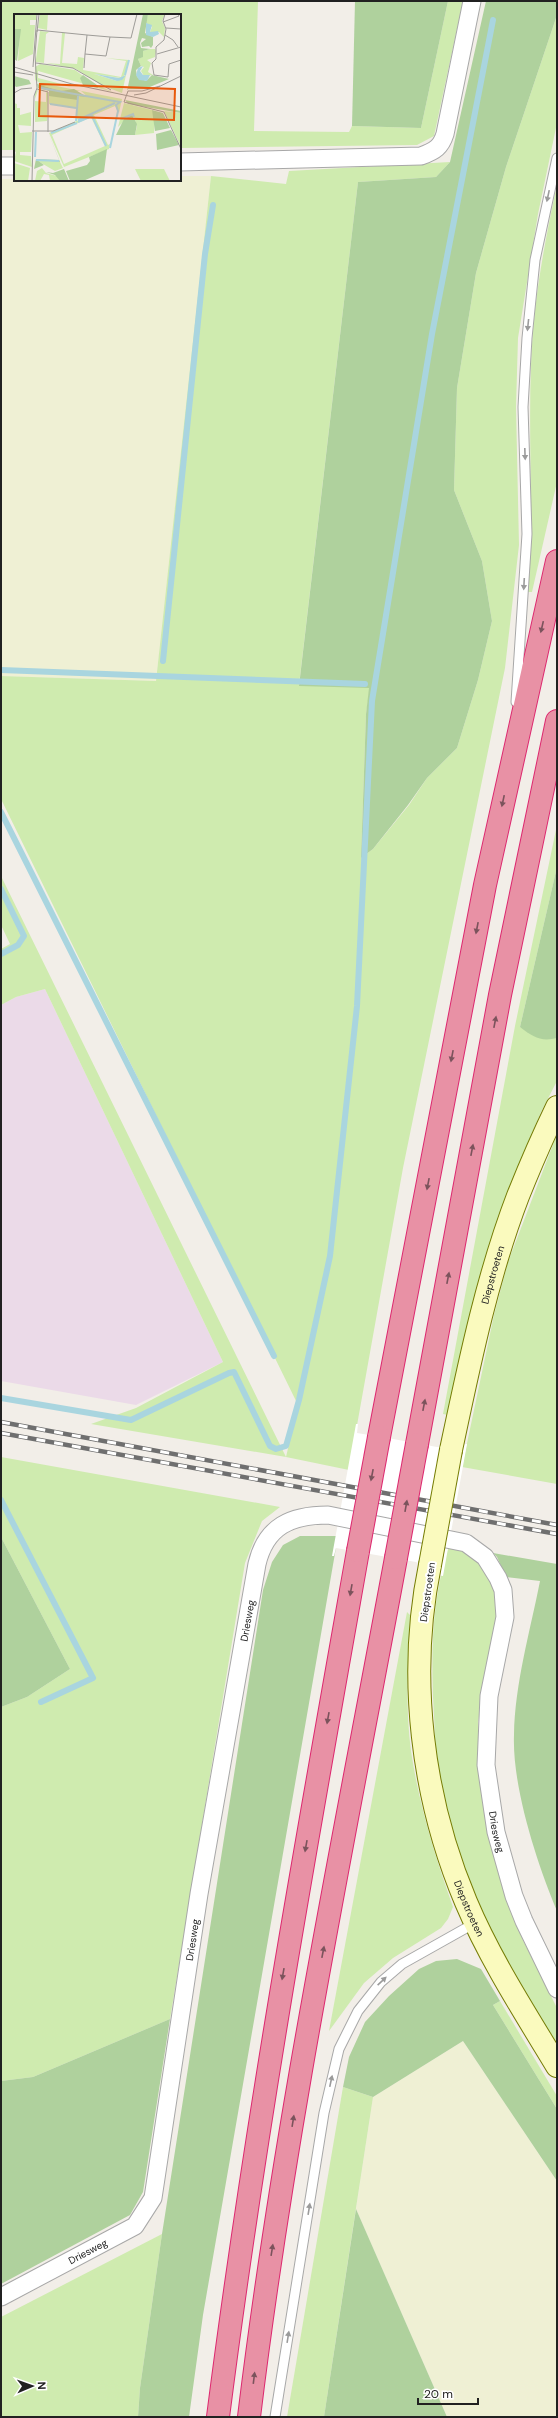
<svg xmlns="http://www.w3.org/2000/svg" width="558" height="2418" font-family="'DM Sans',sans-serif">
<rect width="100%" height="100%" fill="#f2eee8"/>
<polygon fill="#ebdae8" points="45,989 223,1362 136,1405 1,1381 1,1005 16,997"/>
<g fill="#eff0d4">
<polygon points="180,176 211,176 156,681 1,676 1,179 180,180"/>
<polygon points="463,2041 557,2181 557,2417 447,2417 356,2209 373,2097"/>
</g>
<g fill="#cfebaf">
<polygon points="1,1 258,1 254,131 349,132 352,126 421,128 448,1 463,1 434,136 417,145 180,148 180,15 15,15 15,150 1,150"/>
<polygon points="557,15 557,123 538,214 518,338 516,407 519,545 505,668 403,1168 349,1470 286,1457 91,1424 136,1408 223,1362 45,989 16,997 1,1005 1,949 10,944 1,925 1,876 286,1457 298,1405 1,799 1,676 156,681 211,176 286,184 289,171 450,162 436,177 358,182 299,685 370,687 366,714 361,858 373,849 409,805 427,778 457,748 478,680 492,621 482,561 454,490 457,388 476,273 506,167"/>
<path d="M557 185V482L532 592H528C534 516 528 441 531 365 533 303 544 245 557 185Z"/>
<polygon points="557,825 557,867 520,1027 557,1038 557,1081 541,1112 521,1159 472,1312 448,1415 443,1414 515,1026"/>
<polygon points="557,1134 557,1484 462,1467 494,1315 508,1262"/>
<polygon points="1,1457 280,1507 262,1521 245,1563 170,2019 33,2077 1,2081 1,1707 27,1697 70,1669 1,1537"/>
<path d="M449 1544 465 1549 483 1566 496 1592 497 1617 478 1722 480 1774 492 1847 501 1882 523 1940 557 2008V2044C508 1965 459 1883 441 1790 435 1760 435 1728 433 1697 431 1641 433 1598 449 1544Z"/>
<path d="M407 1612 410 1615C408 1660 405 1706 411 1751 419 1805 435 1856 453 1907L448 1919 441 1928 393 1958 364 1983 329 2031Z"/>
<polygon points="500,2001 557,2096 557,2109 493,2005"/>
<polygon points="343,2087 373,2097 324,2417 287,2417"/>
<polygon points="162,2234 140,2388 138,2417 1,2417 1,2317"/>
</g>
<g fill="#afd19d">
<polygon points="355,1 448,1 421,128 352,126"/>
<polygon points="486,1 557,1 557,15 506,167 476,273 457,388 454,490 482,561 492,621 478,680 457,748 427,778 408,805 373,849 361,858 366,714 369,688 299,686 358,182 436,177 450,162"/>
<path d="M557 867V1038C541 1042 533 1037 520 1027Z"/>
<polygon points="300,1536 338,1536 203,2315 189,2417 138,2417 140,2388 162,2234 263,1590 272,1562 283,1545"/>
<polygon points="1,1537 70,1669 27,1697 1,1707"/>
<path d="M493 1553 557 1564V1911C537 1863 512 1787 514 1735 515 1683 530 1632 540 1581L506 1577 497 1557Z"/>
<polygon points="457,1959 481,1969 500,2001 493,2005 557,2109 557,2181 463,2041 373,2097 343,2087 349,2057 365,2022 389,1996 419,1969 436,1961"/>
<polygon points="170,2019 143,2192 130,2215 1,2284 1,2081 33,2077"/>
<polygon points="356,2209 447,2417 324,2417"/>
</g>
<polygon fill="#fff" points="356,1424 358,1424 357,1433 393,1439 437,1447 467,1444 443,1576 437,1575 416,1562 336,1548 334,1556 332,1556"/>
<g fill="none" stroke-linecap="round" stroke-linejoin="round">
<g stroke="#a9d5df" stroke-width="6">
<polyline points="163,661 205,254 213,205"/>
<polyline points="1,670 365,684"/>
<polyline points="1,812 274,1356"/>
<polyline points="1,889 24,936 18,945 1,954"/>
<polyline points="1,1398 131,1420 229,1373 234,1372 270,1446 276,1449 286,1446 299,1400 330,1256 357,1006 372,701 432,334 493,20"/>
<polyline points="1,1500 93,1678 41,1702"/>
</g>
<g stroke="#a8a8a8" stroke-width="11">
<g id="lane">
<polyline points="516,702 527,534 523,407 527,338 535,260 557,158"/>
<polyline points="275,2417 324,2113 339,2049 358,2011 381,1982 402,1964 475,1923"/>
</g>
</g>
<g stroke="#a8a8a8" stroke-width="19">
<g id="street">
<path d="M180 162 421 156C435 151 441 147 445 134L472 1"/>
<polyline points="1,166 15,166"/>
<path id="s1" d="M1 2297 135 2226 153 2198 199 1894 257 1564C266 1526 291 1515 328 1515L466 1543 485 1557 498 1578 503 1590 505 1617 489 1696 486 1765 496 1832 514 1896 524 1921 557 1989"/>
</g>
</g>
<g stroke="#757c04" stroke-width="24">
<g id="secondary">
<path id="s2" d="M451 1450C469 1365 487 1277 518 1196 530 1166 543 1136 557 1107"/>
<path id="s3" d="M430 1565C407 1676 422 1798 466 1902 490 1959 525 2013 557 2066"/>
</g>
</g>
<g stroke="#dd286f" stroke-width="24">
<g id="highway">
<polyline points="379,1437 485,885 557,561"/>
<polyline points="417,1444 500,995 557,721"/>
<path d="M218 2417C255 2127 307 1839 358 1551"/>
<path d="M249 2417C284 2129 343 1844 396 1558"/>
</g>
</g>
<use href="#lane" stroke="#fff" stroke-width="9"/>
<use href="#street" stroke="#fff" stroke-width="17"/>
<use href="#secondary" stroke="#fafabe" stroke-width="22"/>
<use href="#highway" stroke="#e891a5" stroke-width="22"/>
<g stroke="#6f6f6f" stroke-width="4.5">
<g id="rail">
<polyline points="1,1422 557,1525"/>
<polyline points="1,1433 557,1534"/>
</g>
</g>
<use href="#rail" stroke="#fff" stroke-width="3" stroke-dasharray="9" stroke-linecap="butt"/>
<g stroke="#757c04" stroke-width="24" stroke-linecap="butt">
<polyline id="secondary-bridge" points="430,1565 451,1450"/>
</g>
<g stroke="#dd286f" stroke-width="24" stroke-linecap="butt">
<g id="highway-bridge">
<polyline points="358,1551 379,1437"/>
<polyline points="396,1558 417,1444"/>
</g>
</g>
<use href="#secondary-bridge" stroke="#fafabe" stroke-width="22"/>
<use href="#highway-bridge" stroke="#e891a5" stroke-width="22"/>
</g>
<defs><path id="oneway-solid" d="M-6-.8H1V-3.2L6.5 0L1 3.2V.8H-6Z"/></defs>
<g fill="#9b9b9b">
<use href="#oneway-solid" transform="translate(548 196) rotate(102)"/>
<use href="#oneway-solid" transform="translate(528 325) rotate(96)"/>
<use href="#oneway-solid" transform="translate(525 454) rotate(88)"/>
<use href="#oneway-solid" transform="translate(524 584) rotate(93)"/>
<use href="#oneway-solid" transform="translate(382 1981) rotate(-43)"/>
<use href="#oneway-solid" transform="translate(331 2081) rotate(-78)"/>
<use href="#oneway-solid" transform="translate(309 2209) rotate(-81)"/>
<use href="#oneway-solid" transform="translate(288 2337) rotate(-81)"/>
</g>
<g fill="#7b535c">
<use href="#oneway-solid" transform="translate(542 627) rotate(103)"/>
<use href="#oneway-solid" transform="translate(503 801) rotate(102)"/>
<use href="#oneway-solid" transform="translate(477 928) rotate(101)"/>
<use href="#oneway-solid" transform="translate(495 1022) rotate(-79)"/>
<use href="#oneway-solid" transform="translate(452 1056) rotate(101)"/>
<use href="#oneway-solid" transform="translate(472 1150) rotate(-79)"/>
<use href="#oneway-solid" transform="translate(428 1184) rotate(101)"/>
<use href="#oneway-solid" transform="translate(448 1278) rotate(-79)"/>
<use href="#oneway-solid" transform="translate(424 1405) rotate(-79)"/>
<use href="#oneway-solid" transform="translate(372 1475) rotate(101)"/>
<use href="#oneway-solid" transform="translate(406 1506) rotate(-80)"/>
<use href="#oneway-solid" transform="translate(351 1590) rotate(100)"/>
<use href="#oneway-solid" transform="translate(328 1718) rotate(100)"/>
<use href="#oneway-solid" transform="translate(306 1846) rotate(100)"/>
<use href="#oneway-solid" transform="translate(323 1952) rotate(-79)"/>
<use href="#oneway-solid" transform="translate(283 1974) rotate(100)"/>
<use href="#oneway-solid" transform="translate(293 2121) rotate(-81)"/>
<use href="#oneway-solid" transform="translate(272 2250) rotate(-81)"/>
<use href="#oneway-solid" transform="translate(254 2378) rotate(-83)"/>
</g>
<g text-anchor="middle" stroke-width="4" stroke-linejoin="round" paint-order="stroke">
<g font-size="10" fill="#212121" stroke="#fff">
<text dy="4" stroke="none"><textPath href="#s2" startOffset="180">Diepstroeten</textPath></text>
<text transform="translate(427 1592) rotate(-82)" y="4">Diepstroeten</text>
<text dy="4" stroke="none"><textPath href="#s1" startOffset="770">Driesweg</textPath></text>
<text dy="4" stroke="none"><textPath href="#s1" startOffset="1369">Driesweg</textPath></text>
<text dy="4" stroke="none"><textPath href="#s3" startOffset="351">Diepstroeten</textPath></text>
<text dy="4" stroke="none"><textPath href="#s1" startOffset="446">Driesweg</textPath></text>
<text dy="4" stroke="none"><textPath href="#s1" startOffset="98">Driesweg</textPath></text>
</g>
</g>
<g transform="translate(14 14)">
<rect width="167" height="167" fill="#f2eee8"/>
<path d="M0 0H22V6H16V11H21L19 40 4 47 6 16 0 15ZM26 0H34L33 16 24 14ZM134 0H151L148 7 151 14 150 23 145 18H136L138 13 132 9ZM26 17 35 18 32 20 30 49 22 48V45ZM48 19H51L48 49 63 50 64 43 70 44 69 56 107 63 112 47 92 44 115 46 111 61 107 64 80 60 103 67 112 61 108 79 87 71 62 55 32 49 46 50ZM136 35H141L142 37 141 43 133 46 137 49 134 58 139 61 130 62 127 57 130 53 127 52 124 45 128 43 129 37ZM26 50 61 56 84 73 83 71 99 78 24 57V64L59 73 27 69 108 85 105 99 101 92 80 101 94 131 96 130 95 135 50 153 35 119 106 88 62 106 63 94 35 90V77L73 82 67 77H47L23 70 26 69 21 66V53ZM77 103 91 132 50 150 38 121ZM25 75 34 79 33 107 21 108V87L32 88V78L24 76 21 85V78ZM0 89 3 90V94H6V101L17 98V112L4 111 6 119 18 118 17 138H6V141L17 142 18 153 0 147 2 138 0 137ZM110 89 138 96 141 104 140 119 121 121 123 112 120 103 110 107 104 113ZM150 97 167 99V133ZM22 146 46 148 49 154 41 157ZM0 149 16 154 14 167H0ZM28 154 32 159 43 162 46 167H36L35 161 30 160 26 167H21L23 157ZM121 155H150L156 167H127Z" fill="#cfebaf" fill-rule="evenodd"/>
<path d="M129 0H134L131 19 139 23V31L137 34 135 32 128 33 127 29 132 25 128 24 126 29 127 34 136 35 129 37V43L124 45 127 52 122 56 123 63 132 67 138 61 155 65 131 75H114L113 77ZM0 15H7L3 47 0 45ZM69 61 83 71 84 74 69 71 66 64ZM0 62 15 66 17 70 2 73 0 71ZM23 70 47 77 60 75 73 83 64 82V86L35 82V77L24 74ZM111 86 167 97V99L114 90ZM138 96 149 99 156 114 141 117ZM118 101 123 110 121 121H102L110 105ZM157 116 165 131 143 136 142 120ZM34 118 46 148 23 146 30 151 20 155 22 145 45 146ZM93 135 90 158 69 167H56L52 157 73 151 76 147 75 143ZM50 155 55 167H46L41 161 32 158 39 159Z" fill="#afd19d"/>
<path d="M132 9 138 11 136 18 144 17 145 20 139 23 132 21ZM129 52 126 57 129 61H136L133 67 125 66 122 61 124 54ZM81 60 105 64 112 61 108 66 103 67Z" fill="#a9d5df"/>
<path fill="none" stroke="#a9d5df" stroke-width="2" d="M111 61 115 46M27 74 106 88 102 91 104 97 96 134M36 90 62 94M107 105 119 100 120 103M64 106 101 89M62 107 64 82M64 108 78 102 92 132M37 119 63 109M21 143 22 118M22 146 45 147"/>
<path fill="none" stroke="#9e9c98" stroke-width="1" d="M151 0 149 7 152 15 150 26 142 33V45L138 49 140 61 154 63 155 50 167 46M149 8 165 2 164 0M152 14 167 15M23 16 73 21M23 18 25 0M151 21 159 26 164 33M96 23 117 24 123 0M143 40 167 33M21 41 23 16M22 49 59 54 97 76M0 53 58 70 167 93M19 53 23 0M70 54 71 40 73 21 96 23 92 42 71 40M0 58 19 61M146 72 128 77H114L110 88 150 98 167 135M23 75 34 78V118M0 79 7 75 18 74M120 81 132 79 167 62M18 117H39L61 108M18 167 20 82 23 74 21 41"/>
<path fill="#e8590c" fill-opacity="0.15" stroke="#e8590c" stroke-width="2" d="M26 70 161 75 160 106 25 102Z"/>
<rect width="167" height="167" fill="none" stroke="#212121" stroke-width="2"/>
</g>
<rect width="558" height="2418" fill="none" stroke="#212121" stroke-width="4"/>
<g transform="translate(32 2386) rotate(88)" stroke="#ffffff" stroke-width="3" paint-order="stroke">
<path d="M0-3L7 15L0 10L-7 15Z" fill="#212121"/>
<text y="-6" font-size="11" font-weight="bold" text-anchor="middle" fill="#212121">N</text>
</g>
<path d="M418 2398v6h60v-6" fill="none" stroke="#212121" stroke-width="2"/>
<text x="424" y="2398" font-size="12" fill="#212121" stroke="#ffffff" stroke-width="3" paint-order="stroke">20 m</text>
</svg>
